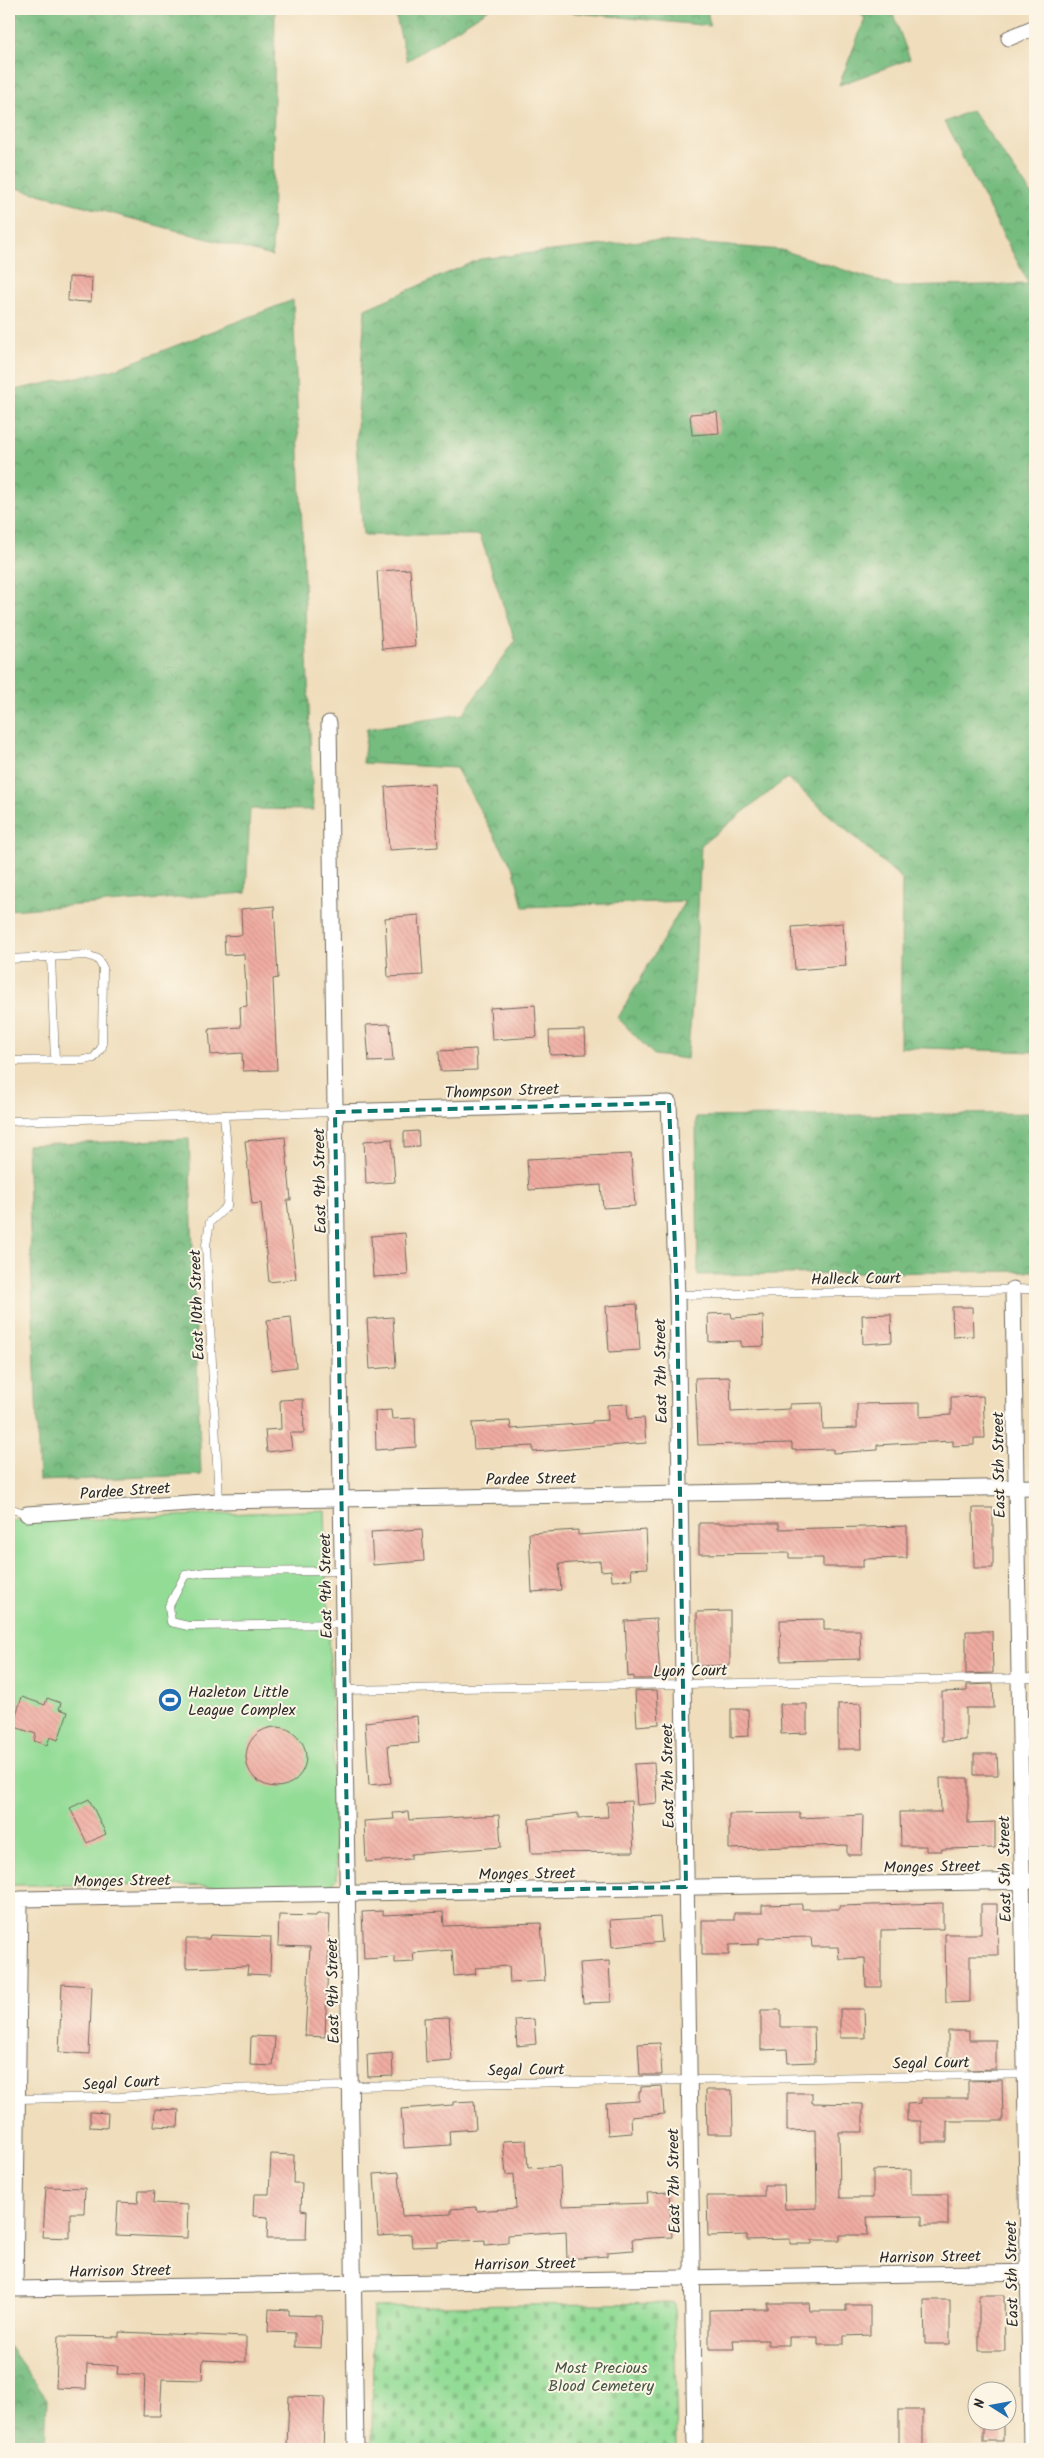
<svg xmlns="http://www.w3.org/2000/svg" width="1044" height="2458" font-family="Kalam,sans-serif">
<defs>
<pattern id="forest-crowns" width="20" height="18" patternUnits="userSpaceOnUse" patternTransform="scale(1.25)"><rect width="20" height="18" fill="#76bc7f"/><path d="M2 6a3 3 0 1 1 6 0M12 15a3 3 0 1 1 6 0" fill="none" stroke="#619968"/></pattern>
<pattern id="cemetery-stones" width="16" height="16" patternUnits="userSpaceOnUse" patternTransform="scale(1.25)"><rect width="16" height="16" fill="#93dc96"/><path d="M2 7V4a2 2 0 0 1 4 0v3zM10 15v-3a2 2 0 0 1 4 0v3z" fill="#7fbd81"/></pattern>
<pattern id="building-back-hatch" width="6" height="6" patternUnits="userSpaceOnUse" patternTransform="scale(1.25)"><rect width="6" height="6" fill="#f0aca2"/><path d="M-1 5l2 2M0 0l6 6M5-1l2 2" fill="none" stroke="#ce948c"/></pattern>
</defs>
<rect width="100%" height="100%" fill="#fcf5e5"/>
<filter id="ink" filterUnits="userSpaceOnUse"><feTurbulence type="fractalNoise" baseFrequency=".02" numOctaves="2"/><feDisplacementMap in="SourceGraphic" scale="10" xChannelSelector="R" yChannelSelector="G"/><feConvolveMatrix kernelMatrix="1 2 1 2 8 2 1 2 1" color-interpolation-filters="sRGB"/></filter>
<filter id="wash" filterUnits="userSpaceOnUse"><feTurbulence type="fractalNoise" baseFrequency=".0096" numOctaves="4" result="noise"/><feDisplacementMap in="SourceGraphic" scale="20" xChannelSelector="R" yChannelSelector="G"/><feGaussianBlur stdDeviation="1.12" result="paint"/><feColorMatrix in="noise" values="0 0 0 0 0 0 0 0 0 0 0 0 0 0 0 0 0 1.4 0 .05"/><feComposite in="paint" operator="in"/></filter>
<g filter="url(#wash)">
<rect width="100%" height="100%" fill="#efddbb"/>
<g fill="url(#forest-crowns)" stroke="#507455">
<polygon points="9,9 275,9 272,256 9,186"/>
<polygon points="394,9 489,9 407,61"/>
<polygon points="538,9 707,9 710,26"/>
<polygon points="856,9 891,9 910,59 839,85 865,19"/>
<polygon points="972,110 1035,199 1035,1052 900,1047 902,879 787,778 701,845 695,973 687,1059 654,1055 618,1018 685,901 523,907 514,870 456,768 363,763 367,729 463,714 515,641 480,535 363,535 356,444 365,309 480,259 649,240 782,250 897,287 1029,284 944,122"/>
<polygon points="293,300 313,810 250,809 246,893 9,910 9,391 113,370"/>
<polygon points="1035,1113 1035,1271 698,1275 696,1117"/>
<polygon points="189,1139 201,1475 39,1481 27,1145"/>
<polygon points="9,2346 47,2399 45,2449 9,2449"/>
</g>
<polygon fill="url(#cemetery-stones)" stroke="#5f8460" points="674,2303 677,2449 372,2449 373,2307"/>
<polygon fill="#93dc96" stroke="#5f8460" points="325,1510 337,1879 332,1885 325,1886 9,1885 9,1520 76,1520"/>
<g id="blocks">
<g fill="url(#building-back-hatch)">
<polygon points="69,277 92,278 91,302 68,301"/>
<polygon points="717,412 719,433 692,435 690,414"/>
<polygon points="410,569 415,646 382,649 377,571"/>
<polygon points="434,784 438,847 389,850 385,787"/>
<polygon points="274,906 278,978 273,979 277,1070 243,1071 242,1053 211,1055 209,1029 241,1027 240,1007 247,1006 244,954 225,955 224,936 242,935 241,909"/>
<polygon points="419,915 423,975 388,977 385,918"/>
<polygon points="843,923 846,966 795,970 792,927"/>
<polygon points="535,1005 537,1037 492,1040 490,1008"/>
<polygon points="390,1024 393,1061 369,1062 366,1025"/>
<polygon points="585,1030 586,1054 550,1055 549,1031"/>
<polygon points="476,1049 477,1070 440,1071 439,1051"/>
<polygon points="418,1131 419,1146 404,1147 404,1132"/>
<polygon points="285,1137 291,1200 287,1200 296,1279 269,1282 261,1203 252,1204 245,1141"/>
<polygon points="392,1139 395,1182 366,1184 364,1141"/>
<polygon points="631,1154 635,1206 603,1208 601,1185 529,1190 527,1159"/>
<polygon points="405,1233 408,1275 373,1277 371,1236"/>
<polygon points="637,1304 640,1350 609,1352 606,1306"/>
<polygon points="952,1307 972,1307 973,1336 953,1337"/>
<polygon points="731,1313 732,1318 763,1316 764,1346 741,1347 741,1341 709,1342 708,1314"/>
<polygon points="891,1314 892,1342 863,1344 862,1315"/>
<polygon points="291,1317 296,1367 272,1370 267,1320"/>
<polygon points="393,1317 396,1367 370,1369 367,1319"/>
<polygon points="730,1377 731,1412 790,1409 790,1404 822,1403 823,1429 857,1428 857,1404 920,1403 920,1417 951,1415 951,1397 983,1396 985,1438 974,1438 974,1445 953,1446 953,1441 894,1444 877,1445 877,1450 833,1453 833,1449 792,1450 792,1443 698,1445 695,1378"/>
<polygon points="303,1399 304,1433 290,1433 292,1449 267,1452 265,1430 281,1429 280,1400"/>
<polygon points="627,1404 628,1419 644,1418 646,1443 533,1452 533,1446 474,1449 472,1423 510,1421 511,1429 592,1423 592,1421 608,1420 607,1405"/>
<polygon points="391,1410 392,1419 415,1418 416,1447 376,1450 375,1411"/>
<polygon points="973,1508 993,1508 993,1568 974,1568"/>
<polygon points="699,1523 779,1523 779,1529 907,1526 907,1558 863,1559 863,1567 823,1567 823,1558 789,1558 789,1553 699,1554"/>
<polygon points="422,1529 424,1561 373,1565 371,1532"/>
<polygon points="578,1530 578,1535 646,1530 648,1568 631,1569 632,1579 612,1580 611,1570 601,1571 600,1561 559,1564 561,1590 532,1592 529,1533"/>
<polygon points="730,1611 730,1665 697,1666 697,1612"/>
<polygon points="656,1619 660,1675 656,1675 656,1679 634,1679 634,1676 628,1677 625,1621"/>
<polygon points="824,1619 824,1630 860,1630 861,1659 781,1661 780,1620"/>
<polygon points="966,1631 992,1631 993,1673 966,1674"/>
<polygon points="993,1684 994,1708 966,1708 966,1740 942,1741 942,1692 967,1691 967,1685"/>
<polygon points="657,1690 659,1724 637,1726 635,1691"/>
<polygon points="22,1697 45,1705 47,1698 61,1703 59,1709 68,1712 58,1740 50,1737 47,1745 34,1741 36,1734 12,1726"/>
<polygon points="861,1703 862,1749 838,1749 838,1704"/>
<polygon points="780,1704 807,1704 807,1733 781,1734"/>
<polygon points="731,1709 748,1709 749,1736 731,1737"/>
<polygon points="417,1716 419,1743 388,1745 391,1783 369,1785 365,1722"/>
<circle cx="276" cy="1757" r="30"/>
<polygon points="974,1754 997,1754 998,1775 974,1775"/>
<polygon points="654,1763 657,1803 637,1805 634,1764"/>
<polygon points="940,1778 968,1778 968,1823 995,1822 995,1848 942,1849 942,1851 926,1851 926,1846 901,1846 900,1812 941,1812"/>
<polygon points="89,1799 106,1834 87,1843 70,1808"/>
<polygon points="631,1801 634,1852 531,1853 529,1819 578,1813 578,1818 608,1817 607,1802"/>
<polygon points="408,1812 409,1820 499,1815 501,1847 411,1854 411,1859 366,1862 364,1821 394,1819 393,1813"/>
<polygon points="800,1813 800,1818 863,1815 862,1855 847,1855 847,1845 729,1849 729,1814"/>
<polygon points="943,1903 943,1929 881,1930 881,1987 866,1987 865,1958 839,1959 838,1947 812,1947 811,1937 759,1938 759,1944 729,1945 729,1955 702,1955 702,1920 734,1920 734,1913 762,1913 762,1905 802,1904 802,1909 839,1909 839,1906"/>
<polygon points="981,1904 997,1904 998,1955 970,1955 970,2002 946,2003 945,1934 981,1934"/>
<polygon points="383,1911 383,1915 443,1912 444,1926 541,1923 545,1981 510,1983 509,1966 475,1968 476,1974 454,1976 452,1950 413,1953 414,1962 395,1963 395,1957 364,1959 362,1912"/>
<polygon points="317,1914 330,1914 325,2037 305,2036 310,1947 278,1946 279,1915 316,1916"/>
<polygon points="660,1917 662,1942 612,1947 610,1920"/>
<polygon points="210,1935 271,1937 270,1975 247,1974 248,1966 186,1968 186,1939 209,1939"/>
<polygon points="609,1961 611,2002 583,2003 580,1963"/>
<polygon points="62,1984 92,1986 89,2054 59,2052"/>
<polygon points="840,2009 864,2009 865,2038 840,2038"/>
<polygon points="761,2010 781,2010 781,2027 814,2027 815,2062 788,2063 787,2049 761,2050"/>
<polygon points="449,2017 452,2061 426,2063 424,2018"/>
<polygon points="534,2019 536,2044 517,2046 515,2020"/>
<polygon points="948,2031 969,2031 969,2040 996,2040 996,2069 968,2070 967,2057 948,2058"/>
<polygon points="251,2036 275,2037 273,2066 250,2065"/>
<polygon points="660,2043 662,2075 640,2075 638,2044"/>
<polygon points="392,2053 393,2076 368,2077 367,2055"/>
<polygon points="1002,2080 1003,2121 947,2121 947,2142 921,2142 921,2121 907,2121 907,2104 921,2103 921,2098 968,2098 968,2081"/>
<polygon points="662,2086 664,2114 631,2117 632,2133 608,2135 606,2103 639,2101 639,2092 641,2092 641,2087"/>
<polygon points="706,2090 732,2090 733,2134 707,2134"/>
<polygon points="787,2093 812,2093 812,2103 863,2104 863,2132 839,2132 840,2198 873,2198 873,2170 911,2169 911,2194 948,2194 948,2225 922,2225 922,2216 867,2217 868,2235 840,2235 840,2240 812,2240 812,2244 790,2244 790,2239 747,2240 747,2235 708,2236 707,2196 764,2196 764,2185 784,2185 785,2209 817,2208 816,2130 787,2131"/>
<polygon points="474,2101 476,2129 449,2131 450,2145 404,2148 401,2109 453,2105 453,2102"/>
<polygon points="155,2109 179,2110 178,2127 154,2126"/>
<polygon points="90,2112 108,2113 107,2128 90,2127"/>
<polygon points="526,2140 528,2168 560,2166 562,2206 648,2203 647,2193 669,2192 672,2237 632,2239 633,2250 607,2252 607,2256 567,2259 566,2231 508,2235 508,2243 485,2245 485,2240 438,2242 438,2246 412,2247 411,2234 378,2236 374,2174 399,2172 402,2216 451,2214 451,2209 476,2207 477,2211 516,2208 514,2174 506,2175 503,2141"/>
<polygon points="271,2154 294,2155 293,2183 302,2183 301,2210 307,2211 306,2239 267,2239 268,2217 253,2216 254,2194 269,2194"/>
<polygon points="46,2187 85,2188 84,2213 70,2213 70,2238 43,2237"/>
<polygon points="139,2191 154,2191 153,2203 188,2205 187,2238 116,2235 118,2202 138,2203"/>
<polygon points="979,2295 1004,2295 1005,2351 979,2351"/>
<polygon points="924,2300 950,2300 950,2344 925,2344"/>
<polygon points="768,2303 809,2303 810,2311 846,2311 846,2305 870,2305 870,2335 844,2336 844,2344 818,2344 818,2337 789,2337 789,2345 768,2345 768,2340 733,2340 734,2349 709,2349 709,2310 768,2309"/>
<polygon points="269,2309 289,2310 289,2315 322,2316 321,2348 295,2347 295,2333 268,2332"/>
<polygon points="119,2332 246,2337 246,2362 203,2360 202,2380 162,2379 160,2416 143,2416 145,2375 117,2374 118,2366 87,2364 86,2389 56,2388 58,2336 119,2337"/>
<polygon points="289,2396 325,2397 323,2449 287,2447"/>
<rect x="899" y="2410" width="24" height="39"/>
<rect x="983" y="2420" width="20" height="21"/>
</g>
</g>
</g>
<g filter="url(#ink)">
<use href="#blocks" fill-opacity="0" stroke="#70695d" stroke-width="1"/>
<g fill="none" stroke-linecap="round" stroke-linejoin="round">
<g stroke="#70695d" stroke-width="9">
<g id="lane">
<polyline points="51,956 55,1061"/>
<polyline points="9,959 87,955 98,959 103,968 102,1047 94,1058 83,1060 9,1061"/>
<polyline points="9,1121 335,1112"/>
<polyline points="677,1295 1035,1289"/>
<polyline points="219,1501 206,1245 210,1222 227,1206 229,1171 224,1115"/>
<polyline points="9,1508 27,1514"/>
<polyline points="343,1571 206,1572 185,1575 169,1606 171,1622 188,1626 343,1624"/>
<polyline points="344,1690 1035,1678"/>
<polyline points="17,2099 120,2097 225,2089 351,2086 1035,2074"/>
</g>
</g>
<g stroke="#70695d" stroke-width="17">
<g id="street">
<polyline points="1009,38 1035,27"/>
<polyline points="329,723 356,2449"/>
<polyline points="335,1112 669,1103 677,1295 695,2449"/>
<polyline points="1013,1289 1031,2449"/>
<polyline points="27,1514 219,1501 1035,1487"/>
<polyline points="1035,1881 20,1899 15,2289 1035,2272"/>
</g>
</g>
<use href="#lane" stroke="#fff" stroke-width="8"/>
<use href="#street" stroke="#fff" stroke-width="15"/>
</g>
</g>
<path fill="none" stroke="#0f766e" stroke-width="4" stroke-dasharray="10 6" stroke-linejoin="round" d="M669 1103 677 1295 686 1887 348 1893 335 1112Z"/>
<defs>
<g id="stadium-disc" transform="scale(1.25)"><circle r="9.5" fill="#1f6fb2" stroke="#fcf5e5"/><path d="M0-5a6.5 5 0 1 0 0 10a6.5 5 0 1 0 0-10ZM-3.5-1.8h7v3.6h-7Z" fill="#fff"/></g>
</defs>
<g fill-rule="evenodd">
<use href="#stadium-disc" x="170" y="1700"/>
</g>
<g text-anchor="middle" stroke-width="4" stroke-linejoin="round" paint-order="stroke">
<g font-size="16" fill="#2b2b2b" stroke="#fcf5e5">
<text transform="translate(502 1090) rotate(-2)" y="6">Thompson Street</text>
<text transform="translate(319 1181) rotate(-91)" y="6">East 9th Street</text>
<text transform="translate(856 1278) rotate(-1)" y="6">Halleck Court</text>
<text transform="translate(196 1305) rotate(-92)" y="6">East 10th Street</text>
<text transform="translate(660 1371) rotate(-91)" y="6">East 7th Street</text>
<text transform="translate(998 1465) rotate(-91)" y="6">East 5th Street</text>
<text transform="translate(531 1478) rotate(-1)" y="6">Pardee Street</text>
<text transform="translate(125 1490) rotate(-4)" y="6">Pardee Street</text>
<text transform="translate(325 1586) rotate(-91)" y="6">East 9th Street</text>
<text transform="translate(690 1670) rotate(-1)" y="6">Lyon Court</text>
<text transform="translate(667 1776) rotate(-91)" y="6">East 7th Street</text>
<text transform="translate(932 1866) rotate(-1)" y="6">Monges Street</text>
<text transform="translate(1004 1869) rotate(-91)" y="6">East 5th Street</text>
<text transform="translate(527 1873) rotate(-1)" y="6">Monges Street</text>
<text transform="translate(122 1880) rotate(-1)" y="6">Monges Street</text>
<text transform="translate(332 1991) rotate(-91)" y="6">East 9th Street</text>
<text transform="translate(931 2062) rotate(-1)" y="6">Segal Court</text>
<text transform="translate(526 2069) rotate(-1)" y="6">Segal Court</text>
<text transform="translate(121 2082) rotate(-3)" y="6">Segal Court</text>
<text transform="translate(673 2181) rotate(-91)" y="6">East 7th Street</text>
<text transform="translate(930 2256) rotate(-1)" y="6">Harrison Street</text>
<text transform="translate(525 2263) rotate(-1)" y="6">Harrison Street</text>
<text transform="translate(120 2270) rotate(-1)" y="6">Harrison Street</text>
<text transform="translate(1011 2274) rotate(-91)" y="6">East 5th Street</text>
</g>
<g font-size="16" fill="#2b2b2b" stroke="#fcf5e5" text-anchor="start">
<text x="188" y="1697">Hazleton Little<tspan x="188" dy="18">League Complex</tspan></text>
</g>
<g font-size="16" fill="#455746" stroke="#fcf5e5">
<text x="601" y="2373">Most Precious<tspan x="601" dy="18">Blood Cemetery</tspan></text>
</g>
</g>
<rect width="1044" height="2458" fill="none" stroke="#fcf5e5" stroke-width="30"/>
<g transform="translate(992 2406) rotate(281)"><circle r="24" fill="#fcf5e5" stroke="#a8a49b"/>
<path d="M0-4L9 19L0 12L-9 19Z" fill="#1f6fb2"/>
<text y="-8" font-size="14" font-weight="bold" text-anchor="middle" fill="#2b2b2b">N</text>
</g>
</svg>
